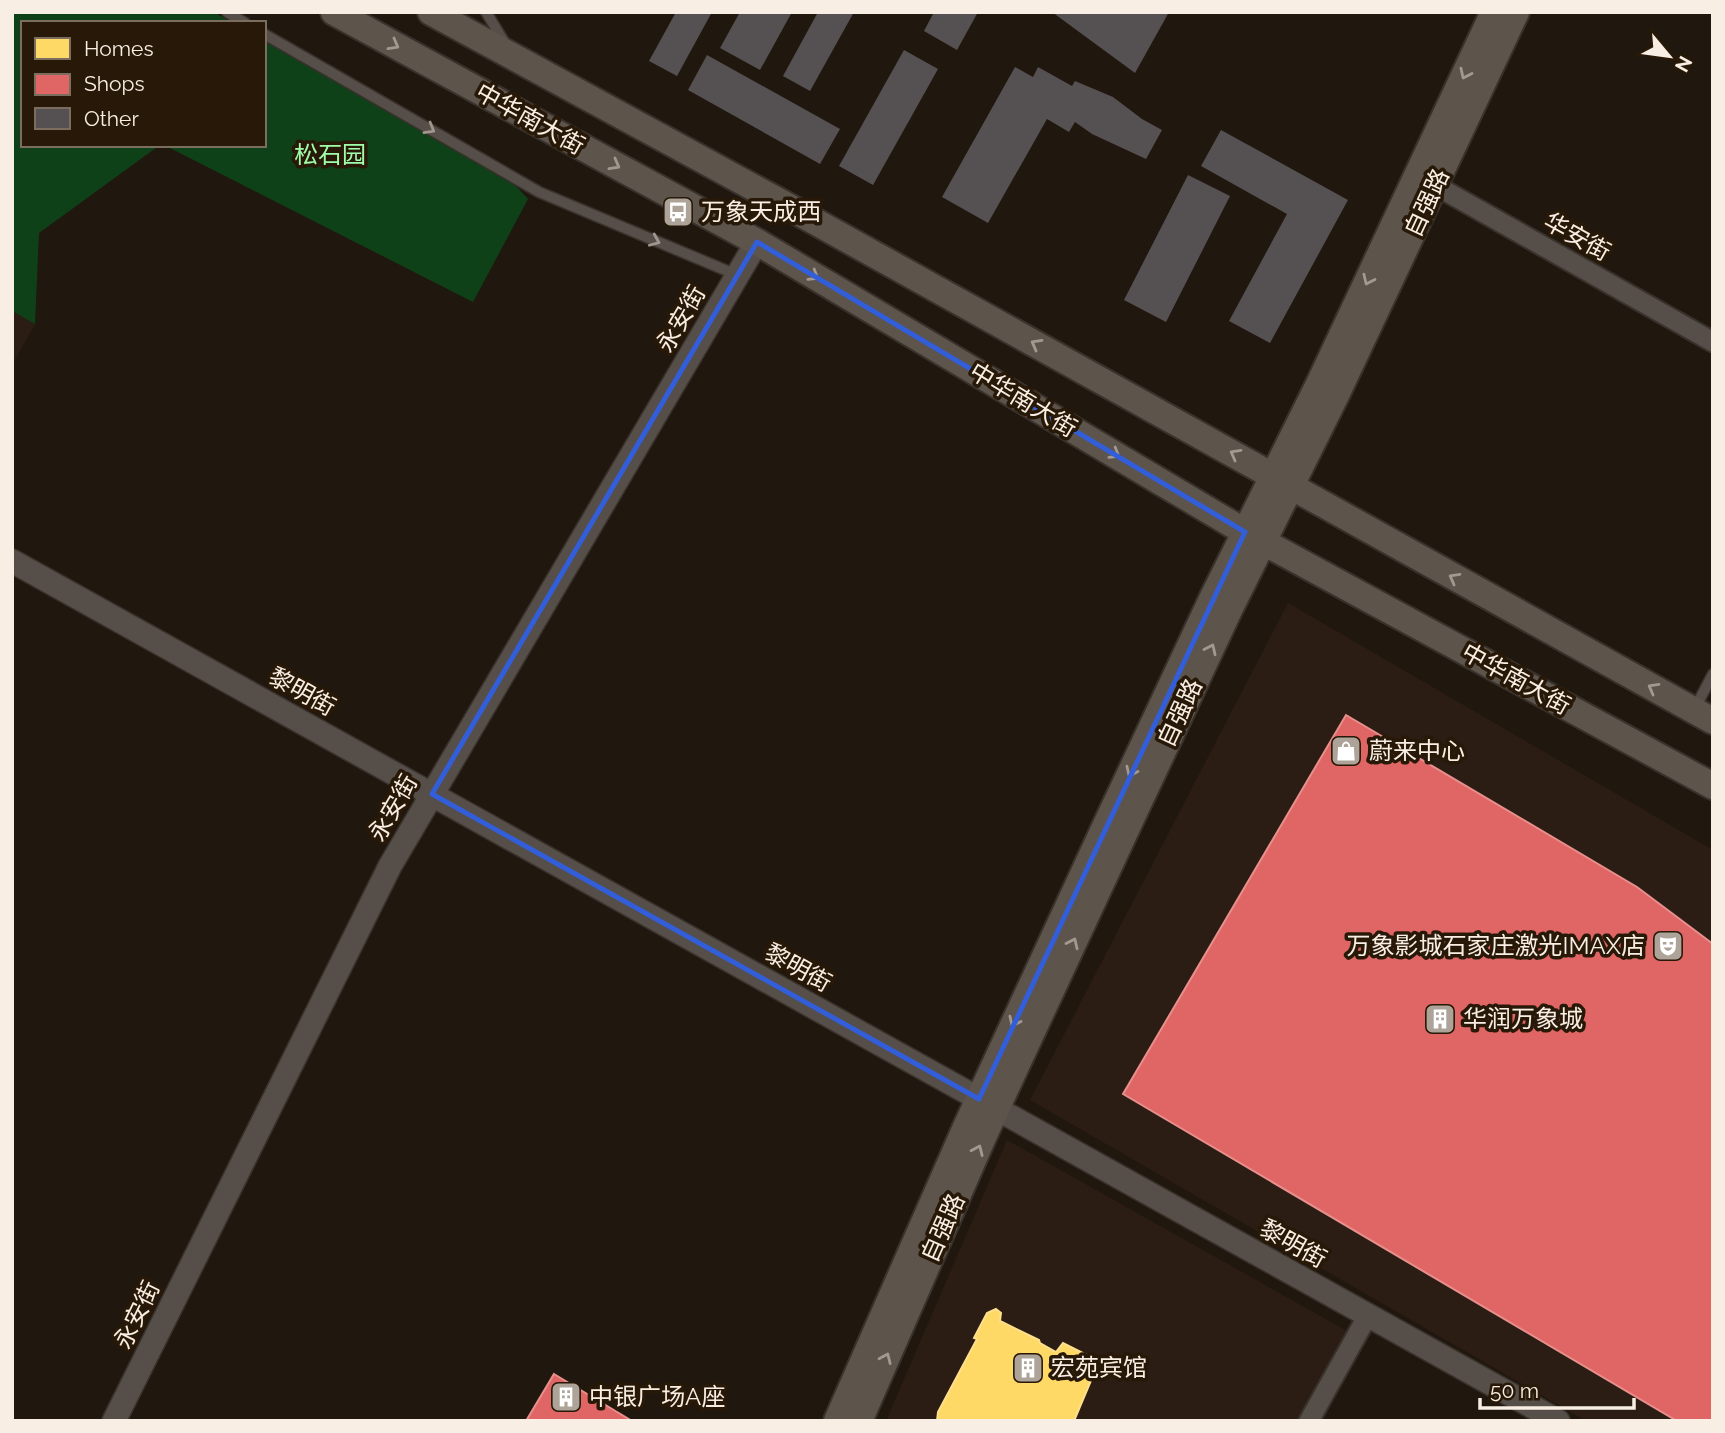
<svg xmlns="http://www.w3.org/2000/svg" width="1725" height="1433" font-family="Raleway,'Noto Sans SC',sans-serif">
<rect width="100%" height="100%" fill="#20170e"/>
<g fill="#2c1d14">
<polygon points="12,311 35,324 12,365"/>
<polygon points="1288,603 1713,850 1713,1421 1586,1421 1030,1100"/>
<polygon points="1007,1140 1349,1332 1299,1421 886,1421"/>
</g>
<g fill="#0f4118">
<polygon points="12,12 214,12 232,23 23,23 23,145 160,145 39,233 35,324 12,311"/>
<polygon points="264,41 516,186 528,199 473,302 164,145 264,145"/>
</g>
<polygon fill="#ffd966" stroke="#fddf8c" stroke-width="2" points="996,1309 1001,1313 1000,1321 1039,1340 1040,1343 1056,1352 1063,1343 1089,1356 1088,1360 1095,1364 1095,1371 1074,1421 937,1421 938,1412 977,1339 974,1338 987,1313"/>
<g fill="#e06666" stroke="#e88f8c" stroke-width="2">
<polygon points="1346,715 1637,887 1713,944 1713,1421 1677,1421 1123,1094"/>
<polygon points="554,1374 632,1421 526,1421"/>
</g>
<g fill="#555152">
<polygon points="676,12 712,12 677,76 649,61"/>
<polygon points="740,12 792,12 760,70 720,48"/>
<polygon points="818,12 854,12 810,91 783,76"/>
<polygon points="934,12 978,12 957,50 924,31"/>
<polygon points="1052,12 1169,12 1135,73"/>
<polygon points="904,50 938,69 873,185 839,166"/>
<polygon points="707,55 840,129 820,164 688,90"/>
<polygon points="1015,67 1033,77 1038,67 1072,86 1075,81 1113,97 1142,119 1162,130 1146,159 1092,134 1075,122 1069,132 1047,119 988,223 942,197"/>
<polygon points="1221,130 1348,200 1270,343 1229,321 1287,214 1201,166"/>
<polygon points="1188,175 1230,196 1166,322 1124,300"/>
</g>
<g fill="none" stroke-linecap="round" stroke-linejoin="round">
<g stroke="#39322c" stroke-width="13">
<g id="service">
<polyline points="227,12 245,23"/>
<polyline points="486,12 506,45"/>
<polyline points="264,34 539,192 737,275"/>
<polyline points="1694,710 1713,674"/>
</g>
</g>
<g stroke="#39322c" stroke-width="23">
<g id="minor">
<polyline points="1424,179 1713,342"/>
<polyline points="1309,1421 1368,1315"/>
</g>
</g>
<g stroke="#39322c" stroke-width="26">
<g id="tertiary">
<polyline points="12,561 1558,1421"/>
<polyline points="114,1421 390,866 757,242"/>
</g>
</g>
<g stroke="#39322c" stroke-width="30">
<g id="secondary">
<polyline points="334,12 757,242 1245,532 1713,786"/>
<polyline points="431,12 780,202 1713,721"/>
<polyline points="837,1421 966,1127 1105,827 1212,599 1319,384 1494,12"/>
<polyline points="859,1421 984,1135 1123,836 1230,608 1337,393 1516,12"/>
</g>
</g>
<use href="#service" stroke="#564e48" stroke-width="10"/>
<use href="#minor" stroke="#564e48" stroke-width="19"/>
<use href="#tertiary" stroke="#564e48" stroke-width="23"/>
<use href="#secondary" stroke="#5d544c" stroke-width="26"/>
</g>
<defs><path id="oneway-chevron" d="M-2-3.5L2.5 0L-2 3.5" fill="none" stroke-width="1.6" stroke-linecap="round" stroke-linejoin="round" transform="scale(1.75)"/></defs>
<g stroke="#a39990">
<use href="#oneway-chevron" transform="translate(394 45) rotate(29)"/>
<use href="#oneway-chevron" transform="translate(1465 74) rotate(115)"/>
<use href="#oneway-chevron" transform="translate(615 165) rotate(29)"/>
<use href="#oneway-chevron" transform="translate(814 276) rotate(31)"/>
<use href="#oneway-chevron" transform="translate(1368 280) rotate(115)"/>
<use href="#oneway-chevron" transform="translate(1036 344) rotate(-151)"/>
<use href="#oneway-chevron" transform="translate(1115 454) rotate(31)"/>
<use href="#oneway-chevron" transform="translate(1235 454) rotate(-151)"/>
<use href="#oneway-chevron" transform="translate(1454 578) rotate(-151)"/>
<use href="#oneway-chevron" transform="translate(1211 649) rotate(-65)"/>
<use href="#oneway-chevron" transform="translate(1653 688) rotate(-151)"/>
<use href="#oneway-chevron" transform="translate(1131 772) rotate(115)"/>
<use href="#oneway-chevron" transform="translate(1073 943) rotate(-65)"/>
<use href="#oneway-chevron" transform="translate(1014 1022) rotate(115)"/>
<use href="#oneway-chevron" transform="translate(978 1150) rotate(-66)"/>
<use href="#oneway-chevron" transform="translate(886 1358) rotate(-66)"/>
</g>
<g stroke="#9f968e">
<use href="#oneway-chevron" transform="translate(430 129) rotate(30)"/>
<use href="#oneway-chevron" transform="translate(655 241) rotate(23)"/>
</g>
<path fill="none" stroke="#335ed9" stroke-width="5" stroke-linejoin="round" d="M757 242 1245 532 979 1099 432 794Z"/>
<defs>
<g id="bus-square" transform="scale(1.575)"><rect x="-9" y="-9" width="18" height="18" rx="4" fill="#ada398" stroke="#271807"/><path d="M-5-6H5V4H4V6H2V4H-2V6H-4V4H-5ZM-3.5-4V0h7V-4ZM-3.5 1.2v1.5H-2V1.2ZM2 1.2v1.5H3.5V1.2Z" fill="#fff"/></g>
<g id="shop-square" transform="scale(1.575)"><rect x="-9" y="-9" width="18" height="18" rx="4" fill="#ada398" stroke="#271807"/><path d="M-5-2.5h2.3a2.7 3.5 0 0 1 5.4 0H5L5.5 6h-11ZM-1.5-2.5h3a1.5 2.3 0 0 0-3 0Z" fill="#fff"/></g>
<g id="theatre-square" transform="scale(1.575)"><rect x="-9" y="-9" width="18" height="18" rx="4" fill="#ada398" stroke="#271807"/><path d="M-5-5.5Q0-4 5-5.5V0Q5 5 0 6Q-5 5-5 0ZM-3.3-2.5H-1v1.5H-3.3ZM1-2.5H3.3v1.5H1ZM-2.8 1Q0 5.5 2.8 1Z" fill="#fff"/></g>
<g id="building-square" transform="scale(1.575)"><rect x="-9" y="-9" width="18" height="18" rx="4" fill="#ada398" stroke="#271807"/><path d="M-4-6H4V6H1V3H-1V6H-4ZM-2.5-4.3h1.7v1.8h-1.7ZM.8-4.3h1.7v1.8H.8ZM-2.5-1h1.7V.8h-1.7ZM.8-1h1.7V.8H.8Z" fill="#fff"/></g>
</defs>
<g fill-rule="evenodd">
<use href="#bus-square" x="678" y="212"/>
<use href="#shop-square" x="1346" y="751"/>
<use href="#theatre-square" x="1668" y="946"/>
<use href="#building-square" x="1440" y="1019"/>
<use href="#building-square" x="1028" y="1368"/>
<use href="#building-square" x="566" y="1397"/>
</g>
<g text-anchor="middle" stroke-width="7" stroke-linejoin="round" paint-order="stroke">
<g font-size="24" fill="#f9eee3" stroke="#271807">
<text transform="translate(530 119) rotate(29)" y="8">中华南大街</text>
<text transform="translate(1427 203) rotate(-65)" y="8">自强路</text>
<text transform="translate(1577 237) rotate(29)" y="8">华安街</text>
<text transform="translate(681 319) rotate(-60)" y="8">永安街</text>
<text transform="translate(1023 400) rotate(31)" y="8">中华南大街</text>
<text transform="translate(1516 679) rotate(29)" y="8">中华南大街</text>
<text transform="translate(302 692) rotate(29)" y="8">黎明街</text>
<text transform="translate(1180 713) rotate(-65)" y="8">自强路</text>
<text transform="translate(393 808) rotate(-60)" y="8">永安街</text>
<text transform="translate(798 968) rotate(29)" y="8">黎明街</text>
<text transform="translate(943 1228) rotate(-66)" y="8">自强路</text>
<text transform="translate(1293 1244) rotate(29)" y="8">黎明街</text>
<text transform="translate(137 1315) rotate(-64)" y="8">永安街</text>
</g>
<g font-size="24" fill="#9ffda9" stroke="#271807">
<text x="330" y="163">松石园</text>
</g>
<g font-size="24" fill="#f9eee3" stroke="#271807" text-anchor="start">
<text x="701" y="220">万象天成西</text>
<text x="1369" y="759">蔚来中心</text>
<text x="1645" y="954" text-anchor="end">万象影城石家庄激光IMAX店</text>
<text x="1463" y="1027">华润万象城</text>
<text x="1051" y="1376">宏苑宾馆</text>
<text x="589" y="1405">中银广场A座</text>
</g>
</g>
<rect width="1725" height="1433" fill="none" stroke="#f9eee3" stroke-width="28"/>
<rect x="21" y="21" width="245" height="126" fill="#271807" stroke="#7b6e5f" stroke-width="2"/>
<rect x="35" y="38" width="35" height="21" fill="#ffd966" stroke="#7b6e5f" stroke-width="2"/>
<text x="84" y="56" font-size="21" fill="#f9eee3">Homes</text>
<rect x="35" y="74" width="35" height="21" fill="#e06666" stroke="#7b6e5f" stroke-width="2"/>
<text x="84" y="91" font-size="21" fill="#f9eee3">Shops</text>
<rect x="35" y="108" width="35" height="21" fill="#555152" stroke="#7b6e5f" stroke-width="2"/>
<text x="84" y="126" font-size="21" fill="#f9eee3">Other</text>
<g transform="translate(1669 56) rotate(119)" stroke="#271807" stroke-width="5" paint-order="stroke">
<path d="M0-5L12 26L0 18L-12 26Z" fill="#f9eee3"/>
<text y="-10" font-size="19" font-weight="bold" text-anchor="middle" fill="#f9eee3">N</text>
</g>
<path d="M1480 1398v10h154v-10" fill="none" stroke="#f9eee3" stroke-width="3.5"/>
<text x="1490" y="1398" font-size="21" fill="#f9eee3" stroke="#271807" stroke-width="5" paint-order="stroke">50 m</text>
</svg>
